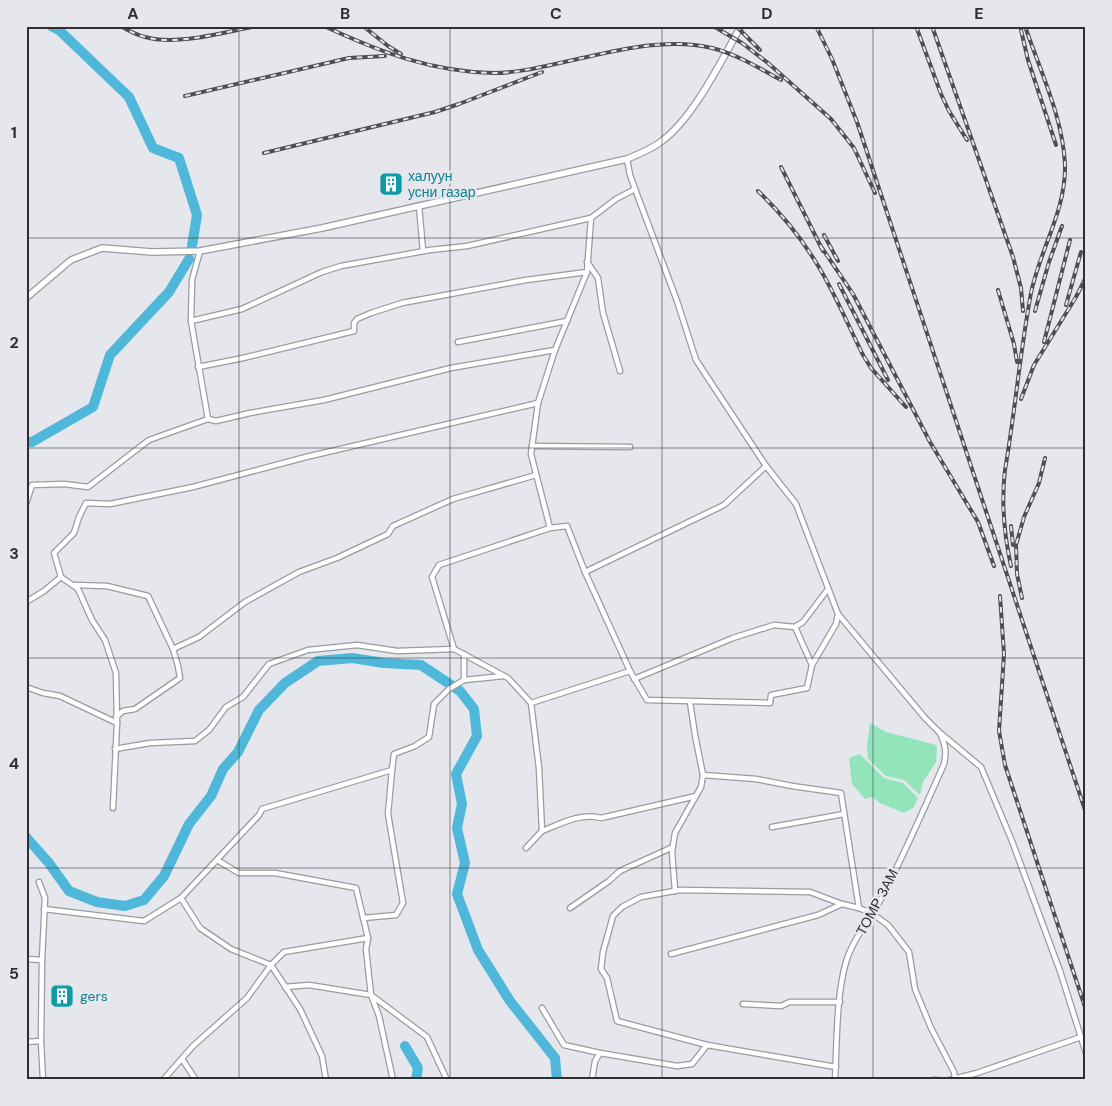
<svg xmlns="http://www.w3.org/2000/svg" width="1112" height="1106" font-family="'DM Sans',sans-serif">
<rect width="100%" height="100%" fill="#e5e7ed"/>
<g fill="#92e5bb">
<polygon points="870,723 886,732 933,744 937,746 936,762 923,782 920,795 904,780 886,776 868,759 867,746"/>
<polygon points="860,754 884,778 903,783 918,798 914,807 904,813 880,803 872,797 865,799 852,784 849,758"/>
</g>
<g fill="none" stroke-linecap="round" stroke-linejoin="round">
<g stroke="#4fb7da" stroke-width="10">
<polyline points="51,26 59,30 129,97 153,148 179,158 197,215 192,246"/>
<polyline points="26,442 32,442 93,407 110,355 169,292 189,259"/>
<polyline points="26,837 49,863 69,891 97,902 125,906 144,900 164,876 189,824 211,796 223,769 238,752 259,710 285,683 318,661 352,658 384,663 421,665 460,691 474,709 477,736 456,774 462,804 457,828 465,863 457,894 478,950 510,1001 555,1058 557,1080"/>
<polyline points="405,1046 418,1068 416,1080"/>
</g>
<g stroke="#999ba0" stroke-width="7">
<g id="minor">
<polyline points="627,159 630,175 635,189 677,301 696,360 766,466 796,504 838,614 925,718 939,732 981,767 1012,841 1060,971 1086,1053"/>
<polyline points="419,206 423,251"/>
<polyline points="200,251 192,280 191,321 208,419"/>
<polyline points="587,262 598,278 603,313 620,371"/>
<polyline points="191,321 242,309 322,272 341,266 430,250 467,246 591,218"/>
<polyline points="458,342 567,321"/>
<polyline points="198,367 243,358 354,331 354,323 357,319 371,313 402,303 526,280 587,272"/>
<polyline points="532,446 630,447"/>
<polyline points="26,504 32,485 64,484 88,487 149,440 208,419 216,421 250,413 324,400 451,368 555,350"/>
<polyline points="585,572 724,505 766,466"/>
<polyline points="74,585 107,586 148,596 173,649 199,637 245,602 299,572 337,558 388,534 393,526 453,499 536,475"/>
<polyline points="26,602 44,591 61,577"/>
<polyline points="812,665 795,627 803,622 828,589"/>
<polyline points="630,671 585,572 567,526 550,528 531,454 538,403 555,350 587,272 591,218 616,199 635,189"/>
<polyline points="634,679 733,638 774,625 795,627"/>
<polyline points="464,680 464,654"/>
<polyline points="26,687 43,693 60,696 117,723"/>
<polyline points="531,703 508,678 454,649 432,577 439,565 550,528"/>
<polyline points="116,717 123,711 135,709 180,678 178,666 173,649"/>
<polyline points="115,749 150,743 195,741 209,730 226,707 243,697 269,664 308,650 357,645 397,651 454,649"/>
<polyline points="703,775 756,779 792,786 841,793 859,908"/>
<polyline points="113,808 117,723 116,673 105,640 92,620 78,589 61,577 54,553 74,533 79,517 86,503 110,504 193,487 306,457 538,403"/>
<polyline points="772,827 844,814"/>
<path d="M542 831C560 824 582 812 601 818L696 796"/>
<polyline points="526,848 542,831 539,768 531,703 630,671 647,700 770,703 771,695 807,688 812,665 836,624 838,614"/>
<polyline points="217,860 239,873 275,873 356,888 368,938 366,949 371,995 427,1037 447,1080"/>
<polyline points="39,882 45,898 42,960 41,1041 43,1080"/>
<polyline points="675,891 672,852 675,833 701,787 703,775 695,735 690,702"/>
<polyline points="181,898 259,815 262,809 392,770 394,754 415,746 429,737 434,704 449,689 464,680 504,676"/>
<polyline points="570,908 609,881 620,871 673,847"/>
<polyline points="44,909 144,921 181,898 200,928 231,949 271,965 247,998 193,1046 163,1080"/>
<polyline points="363,918 396,915 403,903 388,814 392,770"/>
<polyline points="671,954 818,915 842,904"/>
<polyline points="26,959 42,960"/>
<polyline points="285,987 309,985 371,995 379,1016 393,1080"/>
<polyline points="743,1004 781,1006 790,1002 840,1002"/>
<polyline points="542,1008 564,1045 600,1053"/>
<polyline points="26,1042 41,1041"/>
<polyline points="182,1059 196,1080"/>
<polyline points="836,1067 707,1045 617,1021 607,978 601,969 603,952 613,916 622,907 641,897 680,890 810,892 842,904 859,908 873,914 888,925 909,952 915,989 931,1028 954,1072 955,1078"/>
<polyline points="326,1080 322,1056 300,1009 271,965 284,952 368,938"/>
<polyline points="592,1080 595,1061 600,1053 677,1066 692,1064 707,1045"/>
<path d="M835 1080C837 1043 836 997 846 962 853 939 870 919 881 899 904 855 924 809 944 764 947 752 945 744 940 733"/>
<polyline points="933,1080 938,1080"/>
<polyline points="949,1080 977,1073 1081,1037"/>
</g>
</g>
<g stroke="#999ba0" stroke-width="8">
<path id="tertiary" d="M26 298 71 260 102 248 152 252 200 251 322 228 627 159C639 154 652 149 662 141 694 117 721 61 741 26"/>
</g>
<use href="#minor" stroke="#fff" stroke-width="4.5"/>
<use href="#tertiary" stroke="#fff" stroke-width="5.5"/>
<g stroke="#4e4f51" stroke-width="4">
<g id="rail">
<path d="M120 26C128 30 136 35 145 37 178 46 224 32 257 26"/>
<path d="M324 26C380 52 432 72 494 73 519 73 545 66 569 61 615 51 665 37 712 48 736 54 759 68 781 80"/>
<polyline points="363,26 388,46 401,54"/>
<polyline points="713,26 742,43 768,63 831,119 854,148 875,193"/>
<polyline points="736,26 760,50"/>
<polyline points="816,26 832,59 857,122 1086,813"/>
<polyline points="916,26 941,94 949,111 967,140"/>
<polyline points="932,26 1013,257 1021,288 1023,311"/>
<polyline points="1021,30 1028,60 1056,145"/>
<polyline points="185,96 349,58 385,56"/>
<polyline points="264,153 435,112 459,104 542,72"/>
<polyline points="781,167 823,251"/>
<path d="M758 191C782 214 803 240 820 269 836 296 849 327 863 355L871 368 906 407"/>
<polyline points="824,235 838,261"/>
<polyline points="820,245 853,294 930,442 978,522 994,566"/>
<polyline points="839,284 888,380"/>
<polyline points="998,290 1014,344 1017,362"/>
<polyline points="1066,305 1081,252"/>
<polyline points="1035,311 1049,262 1062,226"/>
<polyline points="1044,342 1070,240"/>
<polyline points="1021,399 1034,365 1076,297 1086,277"/>
<polyline points="1011,526 1013,545"/>
<path d="M1011 566C1004 534 1001 504 1005 470 1015 412 1020 352 1031 293 1040 249 1066 211 1065 165 1063 117 1040 71 1025 26"/>
<polyline points="1000,596 1004,654 999,731 1005,765 1086,1010"/>
<polyline points="1022,598 1017,574 1016,545 1024,517 1039,483 1045,458"/>
</g>
</g>
<use href="#rail" stroke="#e5e7ed" stroke-width="2" stroke-dasharray="5.5" stroke-linecap="butt"/>
</g>
<path fill="none" stroke="#2f2f31" stroke-width="1" stroke-opacity="0.55" d="M239 26V1080M450 26V1080M662 26V1080M873 26V1080M26 238H1086M26 448H1086M26 658H1086M26 868H1086"/>
<defs>
<g id="building-square" transform="scale(1.25)"><rect x="-9" y="-9" width="18" height="18" rx="4" fill="#0f9aa8" stroke="#e5e7ed"/><path d="M-4-6H4V6H1V3H-1V6H-4ZM-2.5-4.3h1.7v1.8h-1.7ZM.8-4.3h1.7v1.8H.8ZM-2.5-1h1.7V.8h-1.7ZM.8-1h1.7V.8H.8Z" fill="#fff"/></g>
</defs>
<g fill-rule="evenodd">
<use href="#building-square" x="391" y="184"/>
<use href="#building-square" x="62" y="996"/>
</g>
<g text-anchor="middle" stroke-width="5" stroke-linejoin="round" paint-order="stroke">
<g font-size="14" fill="#0d838f" stroke="#e5e7ed" text-anchor="start">
<text x="408" y="181">халуун<tspan x="408" dy="16">усни газар</tspan></text>
<text x="80" y="1001">gers</text>
</g>
<g font-size="14" fill="#2f2f31" stroke="#e5e7ed">
<text transform="translate(877 902) rotate(-62)" y="5">ТОМР ЗАМ</text>
</g>
</g>
<rect width="1112" height="1106" fill="none" stroke="#e5e7ed" stroke-width="55"/>
<rect x="28" y="28" width="1056" height="1050" fill="none" stroke="#2f2f31" stroke-width="2"/>
<g font-size="16" text-anchor="middle" font-weight="bold" fill="#2f2f31">
<text x="133" y="19">A</text>
<text x="345" y="19">B</text>
<text x="556" y="19">C</text>
<text x="767" y="19">D</text>
<text x="979" y="19">E</text>
<text x="14" y="138">1</text>
<text x="14" y="348">2</text>
<text x="14" y="559">3</text>
<text x="14" y="769">4</text>
<text x="14" y="979">5</text>
</g>
</svg>
